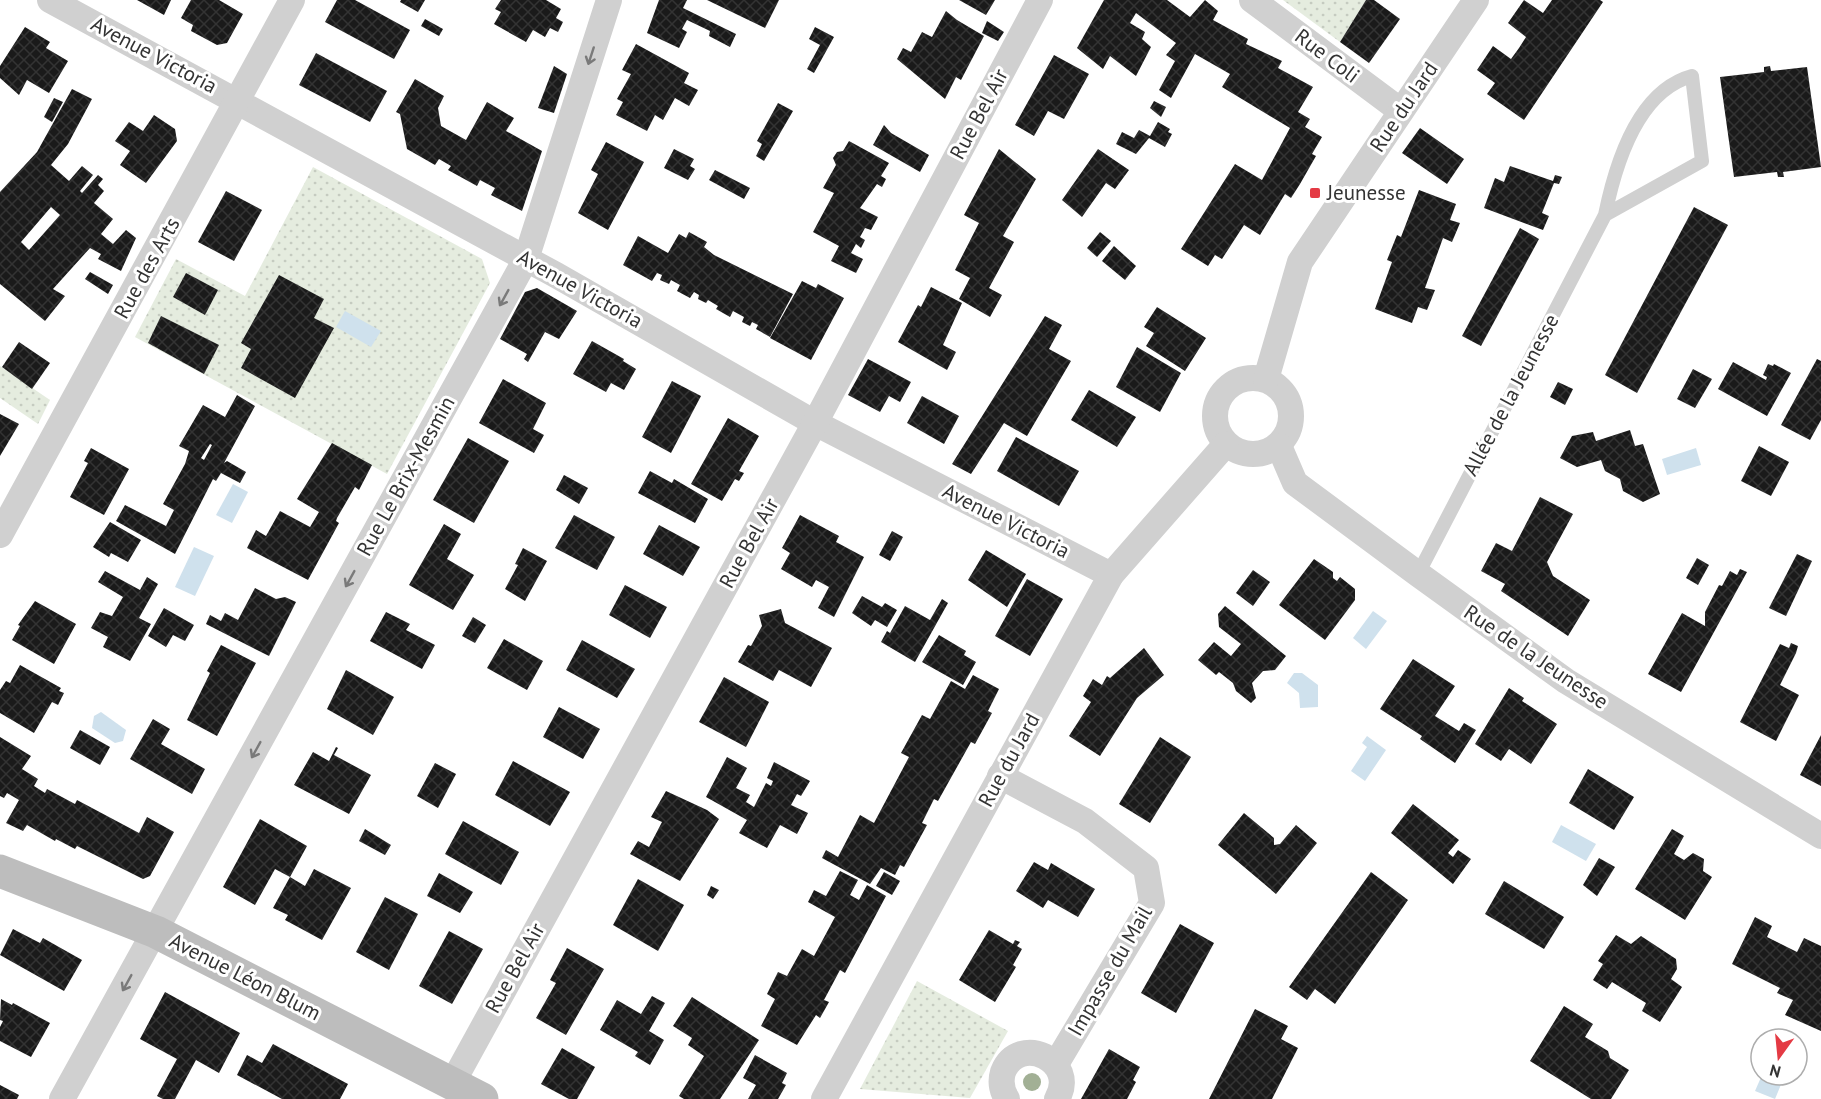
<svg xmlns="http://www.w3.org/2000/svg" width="1821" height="1099" font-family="'PT Sans',sans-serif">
<defs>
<pattern id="grass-dots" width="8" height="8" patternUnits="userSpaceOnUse" patternTransform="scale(1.5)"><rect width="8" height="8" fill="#e5ecdf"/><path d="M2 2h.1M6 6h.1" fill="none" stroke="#c5cbc0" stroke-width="1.8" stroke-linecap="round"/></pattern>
<pattern id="building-cross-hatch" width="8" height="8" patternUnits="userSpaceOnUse" patternTransform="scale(1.5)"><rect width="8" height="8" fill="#1a1a1a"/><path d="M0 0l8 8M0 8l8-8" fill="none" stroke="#333"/></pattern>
</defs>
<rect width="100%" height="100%" fill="#fff"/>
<g fill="url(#grass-dots)">
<polygon points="1283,0 1366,0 1340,42"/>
<polygon points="313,167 482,259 490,283 387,474 135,337 176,259 245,296"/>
<polygon points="0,366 50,400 38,424 0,398"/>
<polygon points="917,981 1008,1031 970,1098 860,1089"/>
</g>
<g fill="#cfe1ed">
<polygon points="345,311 381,331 371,347 336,327"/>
<polygon points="1696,448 1701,465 1667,475 1662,459"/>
<polygon points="233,484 248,492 232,523 216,515"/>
<polygon points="194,547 214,556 195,596 175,587"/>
<polygon points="1373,611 1387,621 1366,649 1353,638"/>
<polygon points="1294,673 1302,673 1318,685 1318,707 1300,708 1299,693 1287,683"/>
<polygon points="101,712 126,730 123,741 115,743 92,728 94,716"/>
<polygon points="1367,736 1386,750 1365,781 1351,771 1367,747 1362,743"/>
<polygon points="1561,825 1596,844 1586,861 1552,842"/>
<polygon points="1762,1075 1785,1075 1775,1099 1755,1091"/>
</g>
<g fill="url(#building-cross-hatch)" fill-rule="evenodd">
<polygon points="137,0 171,0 164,15"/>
<polygon points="191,0 219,0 243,14 227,43 217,45 191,31 193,25 181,18"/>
<polygon points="337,0 355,0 410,30 394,59 325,22"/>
<polygon points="401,0 425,0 418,12 400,2"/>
<polygon points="501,0 546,0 561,9 556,18 563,22 558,32 550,28 545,37 533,30 526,42 494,24 501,12 495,9"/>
<polygon points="659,0 687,0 683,8 736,34 730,47 709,36 710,31 687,20 682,29 687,32 679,48 647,33"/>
<polygon points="707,0 779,0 765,28"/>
<polygon points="959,0 995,0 986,15"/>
<polygon points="1104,0 1167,0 1190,17 1205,0 1218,11 1213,20 1248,39 1246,44 1282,61 1278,68 1313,87 1298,112 1310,119 1305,127 1322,137 1312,154 1316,156 1300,184 1291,198 1285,194 1260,235 1244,225 1222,259 1215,255 1208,266 1181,249 1235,164 1262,180 1290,128 1222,87 1230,74 1195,54 1171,98 1159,90 1175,61 1166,55 1176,43 1136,13 1130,23 1145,32 1142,39 1151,47 1136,76 1110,56 1103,69 1077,48"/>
<polygon points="1366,0 1374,0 1400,19 1369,63 1340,42"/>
<polygon points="1524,0 1543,13 1552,0 1600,0 1603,2 1524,120 1487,94 1495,83 1477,70 1493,46 1511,59 1519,48 1526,37 1508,23"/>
<polygon points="946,11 957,20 984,36 961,80 956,77 945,99 897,59 903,48 911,52 922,32 932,37"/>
<polygon points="425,19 443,29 439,36 421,26"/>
<polygon points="987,21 1004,32 998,41 982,33"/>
<polygon points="25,27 50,42 46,48 68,61 49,93 27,80 19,95 0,78 0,66"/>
<polygon points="815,27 834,37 814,73 807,69 820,45 809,39"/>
<polygon points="636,44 689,73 684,83 698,90 689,106 675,98 663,120 655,115 647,131 616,115 623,102 617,99 631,74 622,70"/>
<polygon points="316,53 387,91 370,122 299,85"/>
<polygon points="1054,55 1089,74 1064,119 1048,111 1034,136 1015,125"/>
<polygon points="554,66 567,74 554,113 538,108"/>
<polygon points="1770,66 1771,71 1807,67 1821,167 1783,172 1784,177 1778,177 1777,172 1734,177 1720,77 1764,72 1764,67"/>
<polygon points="415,79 444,96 438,108 441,126 466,140 487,102 514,118 506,131 542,151 522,211 491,195 495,188 480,180 477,186 448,170 451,166 439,159 435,165 407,149 400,114 396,112"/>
<path d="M72 89 92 99 68 144 51 165 69 181 82 166 93 175 80 191 82 193 98 175 103 179 98 185 104 191 94 203 113 219 101 234 113 244 126 230 136 238 121 271 98 259 101 254 90 248 53 289 65 296 45 321 0 284V192L37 152ZM51 207 60 215 29 250 21 242Z"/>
<polygon points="54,98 63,102 52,122 44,117"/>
<polygon points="1154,101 1166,107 1161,117 1150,108"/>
<polygon points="778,103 793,111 764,161 756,156 762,144 757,141"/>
<polygon points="154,115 175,129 177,141 146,183 120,165 130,151 115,141 129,122 143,131"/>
<polygon points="1158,122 1170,129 1168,132 1172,134 1165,147 1149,138 1136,154 1116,144 1122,132 1134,138 1139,130 1150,136"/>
<polygon points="884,125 891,133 929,155 920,172 873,145"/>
<polygon points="1420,128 1464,159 1447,184 1402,153"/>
<polygon points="849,141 889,163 881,176 886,179 882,187 877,184 860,208 878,217 871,230 865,228 860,237 865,240 861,248 856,244 851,253 863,259 856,273 831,261 839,246 813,232 834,193 823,188 836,165 833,158 837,152 843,151"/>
<polygon points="606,142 644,162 608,230 578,213 598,174 591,170"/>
<polygon points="674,149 694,159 690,166 695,169 688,180 664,168"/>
<polygon points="999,149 1036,179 1003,236 1014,242 989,288 1002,295 990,317 959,299 970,278 955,270 979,223 964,215"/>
<polygon points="1098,149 1129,170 1115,189 1106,183 1082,217 1062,200"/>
<polygon points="1510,166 1553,181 1555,175 1562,177 1559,184 1554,183 1542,213 1549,216 1543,230 1484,208 1495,178 1504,182"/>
<polygon points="715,170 750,188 744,199 709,180"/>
<polygon points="1419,190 1456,204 1450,220 1460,223 1452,242 1443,238 1425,288 1435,290 1427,310 1418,307 1412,323 1375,309 1392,262 1387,260 1397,235 1401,237"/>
<polygon points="226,191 262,210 234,261 198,242"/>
<polygon points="1694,207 1728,225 1637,393 1605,375"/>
<polygon points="1520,228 1539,239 1481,346 1462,336"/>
<polygon points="689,232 707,242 704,247 714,255 793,294 770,337 756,329 758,325 752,322 750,326 742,322 744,317 733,311 730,317 716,309 718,306 708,300 706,303 698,299 699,295 694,292 690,298 677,291 680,285 671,280 669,284 660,280 662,275 657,273 652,281 623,265 638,236 668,253 679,234 686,238"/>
<polygon points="1100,232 1111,241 1097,257 1087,248"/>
<polygon points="1114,246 1136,266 1125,280 1102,261"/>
<polygon points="90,272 113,285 108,294 85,279"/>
<polygon points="186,273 218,290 205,315 173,297"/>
<polygon points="279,275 324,299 314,318 334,328 295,398 241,368 251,349 241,343"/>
<polygon points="802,281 816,288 818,284 844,298 811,360 770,338"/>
<polygon points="931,287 962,303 943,345 956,352 947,370 898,342 918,305 921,307"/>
<polygon points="537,288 577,311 559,339 545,332 528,362 524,359 527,354 500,339 525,292"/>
<polygon points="1157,307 1206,338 1185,371 1146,346 1154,333 1144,327"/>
<polygon points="161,316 219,345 204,374 148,343"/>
<polygon points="1045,316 1062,325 1049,349 1071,361 1027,436 1004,423 971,474 952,464"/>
<polygon points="592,341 624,359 623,361 636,369 624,390 611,383 606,392 573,374"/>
<polygon points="19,342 50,363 32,389 2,367"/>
<polygon points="1137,347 1181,373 1160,412 1116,387"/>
<polygon points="868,359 911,382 900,402 889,396 880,412 848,395"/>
<polygon points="1817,359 1821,361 1821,420 1810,440 1781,425"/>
<polygon points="1733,362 1766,380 1767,377 1763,375 1768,364 1773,366 1774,364 1791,373 1767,416 1718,389"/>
<polygon points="1693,369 1712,379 1695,408 1677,399"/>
<polygon points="503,379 546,403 533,429 544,435 534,453 479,423"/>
<polygon points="672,381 701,396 671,453 642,437"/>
<polygon points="1558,382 1573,389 1565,405 1550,397"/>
<polygon points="1089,390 1136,417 1117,447 1071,420"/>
<path d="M237 395 255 406 224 463 227 461 246 472 240 483 221 473 216 481 213 479 175 554 116 521 125 505 166 526 174 510 163 504 185 464 189 451 179 446 203 405 225 417ZM210 444 212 445 204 460 201 458Z"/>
<polygon points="922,396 959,416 944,444 907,423"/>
<polygon points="0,414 19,424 0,456"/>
<polygon points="728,418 759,436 739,471 744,473 739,481 735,479 722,501 691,484"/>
<polygon points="1630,430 1635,446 1643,444 1660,494 1643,502 1623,491 1620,479 1605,471 1601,460 1577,467 1560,458 1572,436 1593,432 1596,441"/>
<polygon points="1016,437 1079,471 1059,506 997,471"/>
<polygon points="468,438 509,461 474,523 433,500"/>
<polygon points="332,443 372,465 359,490 355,487 337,518 336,521 339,523 308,580 247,548 256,530 266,536 280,511 310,527 319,512 297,499"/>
<polygon points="1759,446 1789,462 1771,496 1741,481"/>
<polygon points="91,448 129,469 104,515 70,497 88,463 84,461"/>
<polygon points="650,471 672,483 674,479 708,499 695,523 638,493"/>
<polygon points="564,475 588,488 579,504 556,490"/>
<polygon points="1540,497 1573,514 1547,562 1553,576 1590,600 1568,636 1501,591 1505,584 1481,571 1496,543 1512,551"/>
<polygon points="574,515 615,537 597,570 555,548"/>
<polygon points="800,515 839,536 836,542 864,557 834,617 818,608 829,587 816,580 812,587 781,569 790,553 782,548"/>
<polygon points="110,522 141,540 128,562 111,553 109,557 93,547"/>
<polygon points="444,524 461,534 447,559 474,575 453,610 409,585"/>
<polygon points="659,525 700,547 683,576 643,554"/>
<polygon points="892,531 903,537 890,561 879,555"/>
<polygon points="523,548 547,561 525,601 505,589 518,565 515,564"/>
<polygon points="986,550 1026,574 1007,607 968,580"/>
<polygon points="1797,554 1812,561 1786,616 1769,608"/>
<polygon points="1697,558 1709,565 1698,585 1686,578"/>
<polygon points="1314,559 1333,572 1333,578 1337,581 1340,577 1355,589 1355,600 1325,640 1279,605"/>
<polygon points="1740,569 1747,572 1681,692 1648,674 1682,613 1705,626 1705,612 1719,585 1722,586 1730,571 1737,575"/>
<polygon points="1253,570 1270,582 1253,606 1236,593"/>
<polygon points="105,571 140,590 147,577 158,584 139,618 151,624 130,661 103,647 108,637 91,628 100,612 112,616 123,597 98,582"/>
<polygon points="1027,579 1063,599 1030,656 995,636"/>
<polygon points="625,585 667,607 650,638 609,615"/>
<polygon points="255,588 276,599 285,597 296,602 269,656 206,624 210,615 221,621 225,613 238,620"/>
<polygon points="862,596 882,607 885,603 897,610 887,627 875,620 871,626 852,613"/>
<polygon points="942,599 948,603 915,662 881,642 887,631 890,633 905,606 930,620"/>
<polygon points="35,601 76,624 54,664 12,640 20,626 18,625"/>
<polygon points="1225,606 1286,656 1275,670 1263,671 1252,683 1256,698 1251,703 1236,691 1233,683 1219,672 1216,675 1198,660 1214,642 1231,656 1241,644 1219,627 1218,614"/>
<polygon points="164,608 194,625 185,641 173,635 166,647 148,636"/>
<polygon points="781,609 785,623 832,648 811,687 779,670 773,681 738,662 748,645 751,646 762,626 759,615"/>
<polygon points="386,612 410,624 406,630 435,645 422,669 370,641"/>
<polygon points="473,617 486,625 475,643 462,636"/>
<polygon points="939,635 966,651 964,655 976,662 963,685 922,662"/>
<polygon points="504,639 543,661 527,690 487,668"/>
<polygon points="582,640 635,669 617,698 566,670"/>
<polygon points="1791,643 1798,646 1796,653 1780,685 1799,695 1776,741 1740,722 1780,644 1789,648"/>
<polygon points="221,645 256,663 217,736 187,720 210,673 207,671"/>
<polygon points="1144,648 1164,675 1137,698 1100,756 1069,736 1091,702 1083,696 1093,679 1102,685 1107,676 1110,678"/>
<polygon points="1413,659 1455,686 1435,716 1459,731 1464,723 1476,730 1455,763 1420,739 1422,736 1380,709"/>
<polygon points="20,665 61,688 59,691 64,693 58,705 52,702 34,733 0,713 0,690 6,681 10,683"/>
<polygon points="346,670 394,697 373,735 327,709"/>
<polygon points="973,675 999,689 988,711 992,713 975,744 971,742 938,801 934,799 922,823 927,825 904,867 900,865 895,875 881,868 870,884 822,858 826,850 838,857 860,815 874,823 909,757 901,753 922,715 930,719 951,681 965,689"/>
<polygon points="724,677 769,702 746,747 699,722"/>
<polygon points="1509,688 1524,698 1522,701 1557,724 1531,764 1509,749 1501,761 1475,744"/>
<polygon points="559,707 600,729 583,759 543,737"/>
<polygon points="153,719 170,729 161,744 205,769 192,794 130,759"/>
<polygon points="80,730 110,747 100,765 70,748"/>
<polygon points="1821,735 1821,786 1800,775"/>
<polygon points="0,737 31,756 22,769 38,779 34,786 45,793 47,789 75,804 77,800 139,833 147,817 174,832 150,876 143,879 77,846 75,849 56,839 55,841 27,825 23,831 6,823 19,800 7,793 4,798 0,796"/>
<polygon points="1160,737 1191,757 1150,823 1119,804"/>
<polygon points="336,747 338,748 334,755 371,775 349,814 294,785 313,752 329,761"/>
<polygon points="727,757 747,768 736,788 750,795 746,802 754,807 766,783 771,786 773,781 767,778 774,762 810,781 801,796 797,794 791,805 808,813 797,834 780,825 767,848 739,833 747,820 706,797"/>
<polygon points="513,761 570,792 550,826 495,795"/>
<polygon points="435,763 456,774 438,808 417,796"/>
<polygon points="1588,769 1634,797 1614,830 1569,803"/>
<polygon points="666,791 707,810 719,819 680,881 630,854 638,841 649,847 662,822 651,817"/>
<polygon points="1413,804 1459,840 1448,853 1453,857 1458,850 1471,859 1453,884 1391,833"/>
<polygon points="1244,813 1274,838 1274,845 1280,844 1296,825 1317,843 1276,894 1218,845"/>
<polygon points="260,819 307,846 290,877 275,869 255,905 223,887"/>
<polygon points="463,821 519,852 501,885 445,854"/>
<polygon points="365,829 391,845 385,855 359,841"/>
<polygon points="1672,829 1684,836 1674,854 1684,860 1693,853 1704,859 1703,871 1712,877 1685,920 1635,889"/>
<polygon points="1599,858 1615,867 1597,896 1583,885"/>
<polygon points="1034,862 1048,870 1051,863 1095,889 1078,917 1048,900 1043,908 1016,891"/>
<polygon points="314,869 351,888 322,940 285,920 288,915 273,908 290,877 305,886"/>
<polygon points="840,871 858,880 850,895 859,900 867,885 886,896 845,973 840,970 824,1000 829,1002 820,1018 816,1015 797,1045 761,1026 775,999 767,994 778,972 787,976 802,949 814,956 835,917 808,902 814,890 826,896"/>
<polygon points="884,872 900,881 892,895 876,886"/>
<polygon points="1371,872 1408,900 1335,1004 1315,989 1307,1000 1289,987"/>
<polygon points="439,873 473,892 460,913 427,896"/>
<polygon points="638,879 684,905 658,951 613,925"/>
<polygon points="1504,881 1564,917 1544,949 1485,914"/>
<polygon points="711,886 719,890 713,899 707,895"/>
<polygon points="385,897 418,914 389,970 356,952"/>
<polygon points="1755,917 1772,926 1767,937 1797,952 1804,938 1821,946 1821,1031 1785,1015 1793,1000 1777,993 1780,988 1732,964"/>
<polygon points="1180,924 1214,943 1176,1013 1141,993"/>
<polygon points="13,929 40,943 43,938 82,960 64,991 0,955"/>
<polygon points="989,930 1013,944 1015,940 1020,942 1017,946 1022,949 1013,965 1016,967 995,1002 959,980"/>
<polygon points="449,931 483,949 452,1004 419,986"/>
<polygon points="1616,935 1631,944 1641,936 1676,959 1677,969 1671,979 1682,987 1660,1022 1642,1011 1646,1003 1612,982 1607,989 1593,980 1603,964 1598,961"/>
<polygon points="567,948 604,969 566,1035 536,1018 556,983 550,980"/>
<polygon points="165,992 240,1033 219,1073 196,1060 175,1099 163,1099 157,1096 177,1059 140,1039"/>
<polygon points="652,996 665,1003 649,1031 664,1040 650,1065 635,1056 638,1052 600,1030 617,1000 641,1014"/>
<polygon points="692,997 759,1040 720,1099 684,1099 679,1096 704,1056 688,1045 692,1038 673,1026"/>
<polygon points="1,999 12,1005 13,1003 50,1023 31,1057 0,1041 0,1027 3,1021 0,1020"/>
<polygon points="1564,1006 1593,1024 1585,1037 1608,1051 1610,1058 1629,1070 1611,1099 1591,1099 1530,1061"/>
<polygon points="1255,1009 1288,1026 1281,1039 1298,1048 1272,1099 1209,1099"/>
<polygon points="273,1044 348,1084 340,1099 282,1099 237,1075 247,1055 262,1063"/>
<polygon points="562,1048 595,1067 577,1099 569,1099 541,1084"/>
<polygon points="1109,1049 1140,1067 1133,1080 1136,1082 1127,1099 1081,1099"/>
<polygon points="755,1055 787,1073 782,1083 786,1085 778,1099 748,1099 756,1085 743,1078"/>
<polygon points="0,1085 19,1095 17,1099 0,1099"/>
</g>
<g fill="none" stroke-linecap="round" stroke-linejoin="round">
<path stroke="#d0d0d0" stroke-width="14" d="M1418 574 1605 215C1615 166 1637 91 1692 76L1702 161 1605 215"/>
<g stroke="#d0d0d0" stroke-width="26">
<polyline points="50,0 556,275 815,423 1111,575"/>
<polyline points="1252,0 1401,111"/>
<circle cx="1253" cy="416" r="38"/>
<polyline points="1266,379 1300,262 1476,0"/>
<polyline points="1279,446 1295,483 1418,574 1566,681 1821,836"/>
<polyline points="0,535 292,0"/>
<polyline points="1000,776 1085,821 1146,868 1152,903 1056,1064"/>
<polyline points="453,1082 815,423 1040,0"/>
<polyline points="62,1099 526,259 609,0"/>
<polyline points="824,1099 1111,575 1226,444"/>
<path d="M1007 1099C1002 1091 1000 1082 1003 1072 1019 1032 1079 1061 1057 1099"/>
</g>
<polyline stroke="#bdbdbd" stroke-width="33" points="0,871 156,932 482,1099"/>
</g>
<circle fill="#a2b095" cx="1032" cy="1082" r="9"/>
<defs><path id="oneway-shaft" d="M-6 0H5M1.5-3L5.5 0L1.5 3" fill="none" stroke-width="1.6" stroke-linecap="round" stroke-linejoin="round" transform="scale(1.5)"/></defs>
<g stroke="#7a7a7a">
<use href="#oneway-shaft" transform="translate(591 56) rotate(108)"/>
<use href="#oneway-shaft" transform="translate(504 298) rotate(119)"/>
<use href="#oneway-shaft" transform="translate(350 579) rotate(119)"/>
<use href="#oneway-shaft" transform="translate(256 750) rotate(119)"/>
<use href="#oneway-shaft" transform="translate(127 983) rotate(119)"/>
</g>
<rect fill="#e43a44" stroke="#fff" stroke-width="2" x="1309" y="187" width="12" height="12" rx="3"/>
<g text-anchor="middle" stroke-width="6" stroke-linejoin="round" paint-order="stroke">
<g font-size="21" fill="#333" stroke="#fff">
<text transform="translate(154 55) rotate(28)" y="7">Avenue Victoria</text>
<text transform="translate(1327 56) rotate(37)" y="7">Rue Coli</text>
<text transform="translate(1404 107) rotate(-56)" y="7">Rue du Jard</text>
<text transform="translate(979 114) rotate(-62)" y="7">Rue Bel Air</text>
<text transform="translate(147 268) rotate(-61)" y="7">Rue des Arts</text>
<text transform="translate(580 289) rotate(29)" y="7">Avenue Victoria</text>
<text transform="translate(1511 395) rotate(-62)" y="7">Allée de la Jeunesse</text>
<text transform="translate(406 476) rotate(-61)" y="7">Rue Le Brix-Mesmin</text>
<text transform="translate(1006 521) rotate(27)" y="7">Avenue Victoria</text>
<text transform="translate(749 543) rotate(-61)" y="7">Rue Bel Air</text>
<text transform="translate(1536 657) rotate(34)" y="7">Rue de la Jeunesse</text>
<text transform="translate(1009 760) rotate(-61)" y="7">Rue du Jard</text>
<text transform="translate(515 968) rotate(-61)" y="7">Rue Bel Air</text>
<text transform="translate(1110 971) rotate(-60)" y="7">Impasse du Mail</text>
<text transform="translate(245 977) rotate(27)" y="7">Avenue Léon Blum</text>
</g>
<g font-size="21" fill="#333" stroke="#fff" text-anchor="start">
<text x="1327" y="200">Jeunesse</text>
</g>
</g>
<g transform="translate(1779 1057) rotate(195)"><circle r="28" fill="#ffffff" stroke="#adadad" stroke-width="1.5"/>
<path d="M0-4.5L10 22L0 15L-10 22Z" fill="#e43a44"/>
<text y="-9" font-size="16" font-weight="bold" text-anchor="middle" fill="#333333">N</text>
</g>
</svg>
